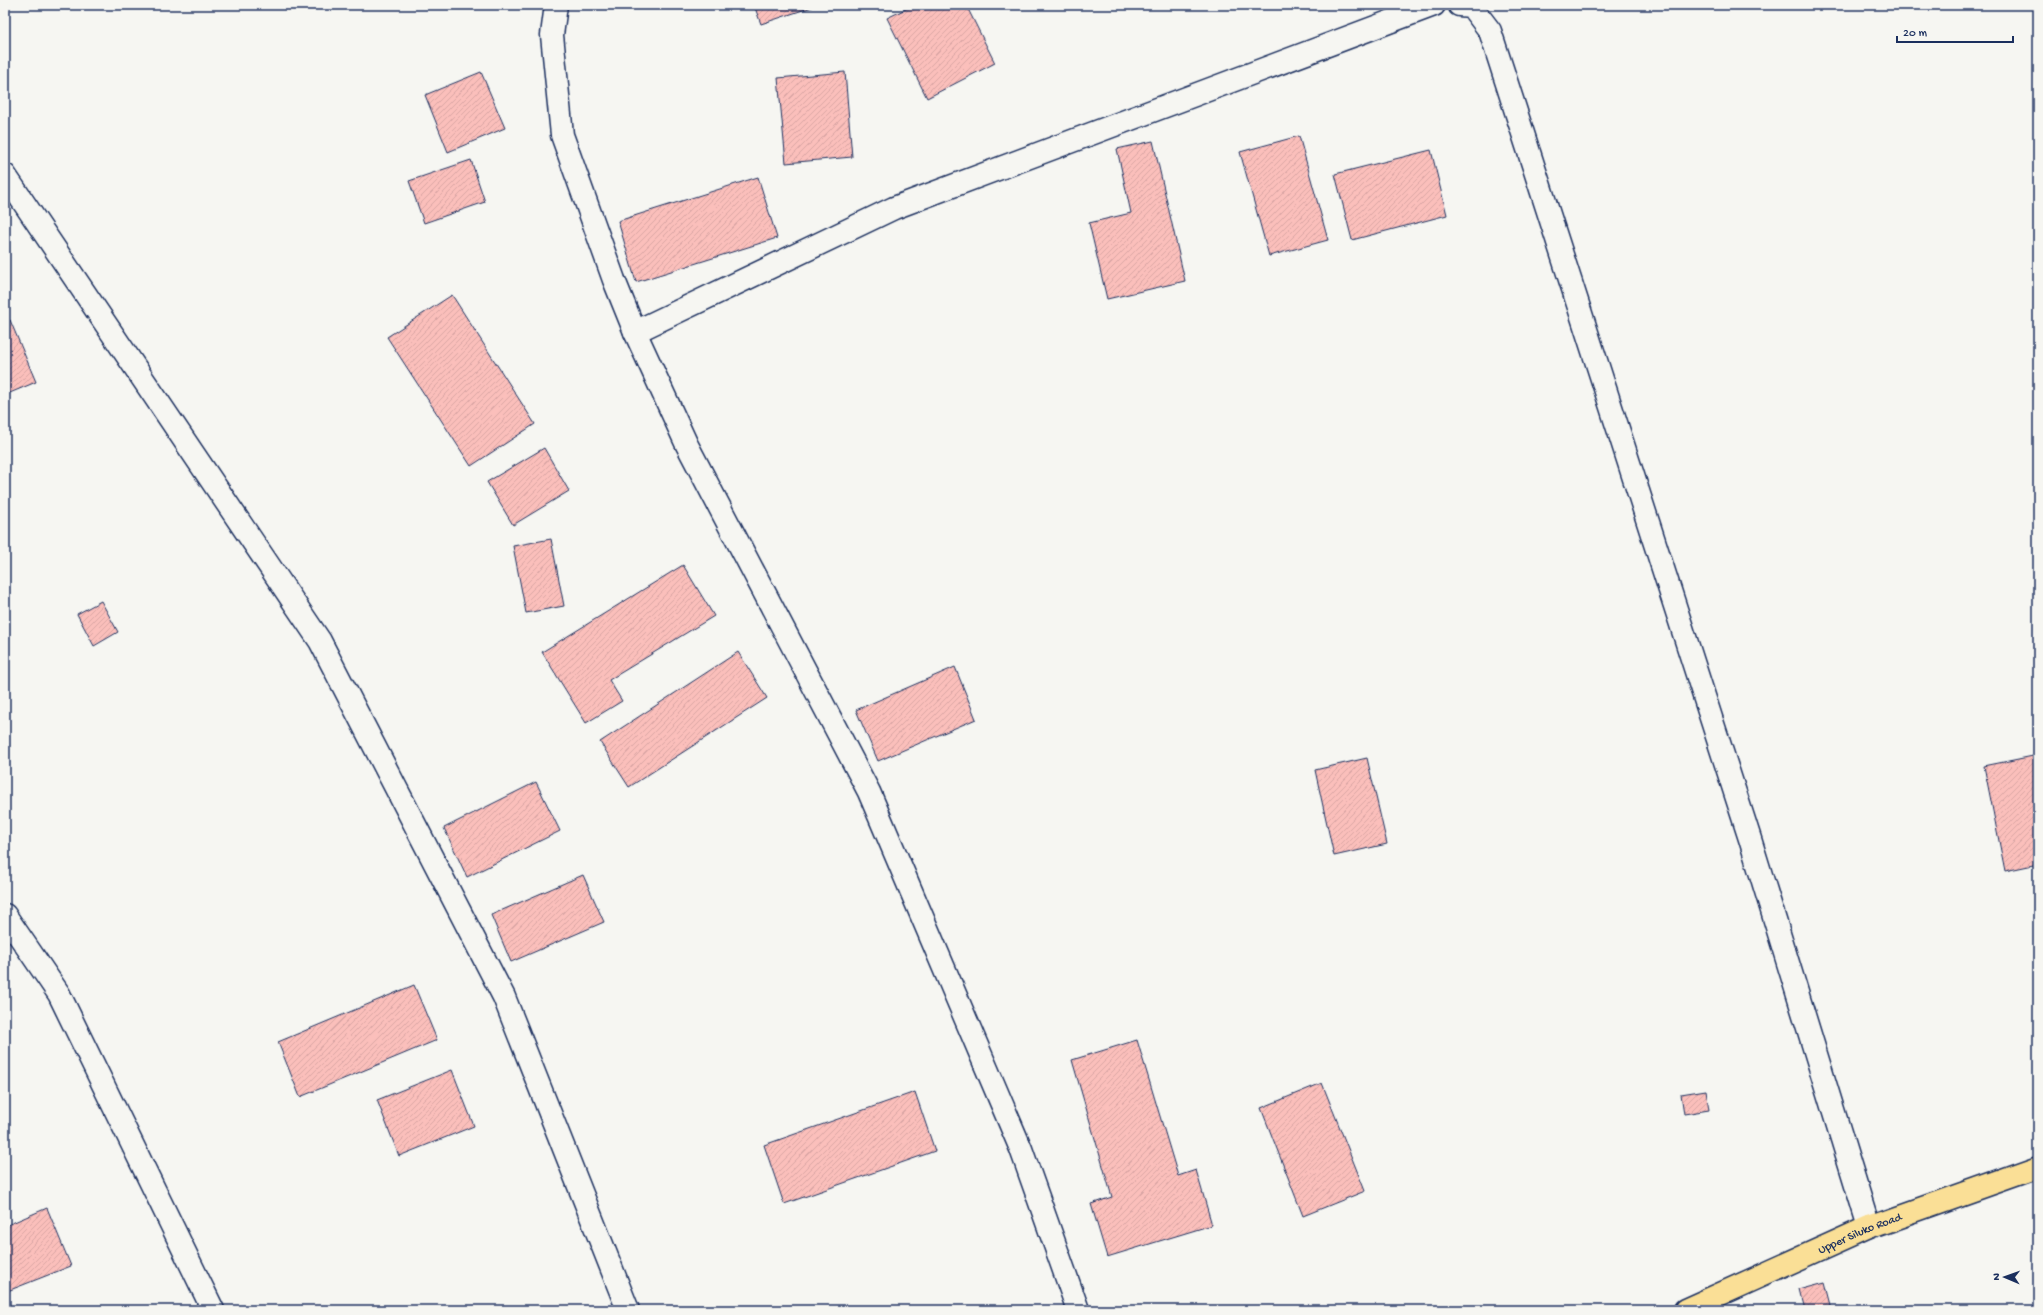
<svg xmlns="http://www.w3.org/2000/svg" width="2043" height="1315" font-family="'Gochi Hand',sans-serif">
<defs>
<pattern id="building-hatch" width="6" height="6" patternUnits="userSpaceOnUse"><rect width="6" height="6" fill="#fbbfbb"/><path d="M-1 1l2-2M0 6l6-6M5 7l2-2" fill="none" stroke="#d7a4a3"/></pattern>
</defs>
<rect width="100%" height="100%" fill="#f6f6f2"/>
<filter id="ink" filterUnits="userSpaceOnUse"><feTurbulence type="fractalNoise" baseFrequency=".025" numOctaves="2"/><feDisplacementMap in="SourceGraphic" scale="8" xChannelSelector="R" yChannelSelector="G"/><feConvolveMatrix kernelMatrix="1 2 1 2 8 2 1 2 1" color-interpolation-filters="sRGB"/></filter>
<g filter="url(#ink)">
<g fill="url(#building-hatch)" stroke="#1b2f5e">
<polygon points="754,5 815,5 815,6 761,24"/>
<polygon points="914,5 966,5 995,63 927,98 887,18"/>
<polygon points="481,72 505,128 448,152 425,95"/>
<polygon points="845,72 852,157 786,163 778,78"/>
<polygon points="1299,136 1328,240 1269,256 1240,152"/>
<polygon points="1153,141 1185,281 1107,299 1089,223 1131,213 1117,149"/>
<polygon points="1431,150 1447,215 1352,240 1335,174"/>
<polygon points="471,160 485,202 424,223 409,181"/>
<polygon points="758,177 777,238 636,282 618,221"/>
<polygon points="452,295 535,424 471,466 387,337"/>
<polygon points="10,320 36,382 5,395 5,322"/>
<polygon points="544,448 569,491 513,525 487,482"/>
<polygon points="551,539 564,606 526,613 513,546"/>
<polygon points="683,565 714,616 609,680 622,701 586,723 542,652"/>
<polygon points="101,601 118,632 94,646 77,614"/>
<polygon points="738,652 767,698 629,787 600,742"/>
<polygon points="955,667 976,719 878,761 856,710"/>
<polygon points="2038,755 2038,864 2005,871 1984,766"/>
<polygon points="1367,758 1387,844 1334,856 1315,770"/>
<polygon points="536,782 560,831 467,877 444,828"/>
<polygon points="583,875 604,922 511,962 491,915"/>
<polygon points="414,985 437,1040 300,1097 278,1042"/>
<polygon points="1137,1040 1178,1176 1196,1170 1212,1225 1107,1257 1091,1204 1112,1197 1072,1060"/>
<polygon points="452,1070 474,1126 399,1156 377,1100"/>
<polygon points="1322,1083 1365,1191 1303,1216 1261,1108"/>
<polygon points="1706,1090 1709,1110 1684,1114 1681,1094"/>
<polygon points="915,1092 935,1151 784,1204 764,1145"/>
<polygon points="47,1208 71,1266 5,1292 5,1226"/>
<polygon points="1825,1283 1832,1310 1804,1310 1799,1290"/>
</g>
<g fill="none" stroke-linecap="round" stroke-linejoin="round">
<g stroke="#1b2f5e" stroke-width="25">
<g id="minor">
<polyline points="556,5 552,35 562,135 614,280 635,332 687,445 869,792 1021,1149 1078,1310"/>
<polyline points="1459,5 1471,6 1490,31 1750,839 1869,1227"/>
<polyline points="5,175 320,641 504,997 628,1310"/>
<polyline points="635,332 894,208 1434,5"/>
<polyline points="5,915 59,994 213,1310"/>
</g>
</g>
<g stroke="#1b2f5e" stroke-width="25">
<g id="primary">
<path id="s1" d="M1685 1310 1869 1227 2038 1167"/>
</g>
</g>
<use href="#minor" stroke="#f6f6f2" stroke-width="22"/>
<use href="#primary" stroke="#fadf96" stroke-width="22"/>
</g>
</g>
<g text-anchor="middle" stroke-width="4" stroke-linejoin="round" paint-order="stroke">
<g font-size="12" fill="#1b2f5e" stroke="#f6f6f2">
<text dy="4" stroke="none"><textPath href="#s1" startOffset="191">Upper Siluko Road</textPath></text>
</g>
</g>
<rect width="2043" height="1315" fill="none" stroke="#f6f6f2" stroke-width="20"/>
<rect x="10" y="10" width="2023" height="1295" fill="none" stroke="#1b2f5e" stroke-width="1.5" filter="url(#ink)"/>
<g transform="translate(2005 1277) rotate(272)" stroke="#f6f6f2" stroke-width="3" paint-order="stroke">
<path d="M0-3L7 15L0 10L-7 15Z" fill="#1b2f5e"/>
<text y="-6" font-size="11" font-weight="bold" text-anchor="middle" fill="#1b2f5e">N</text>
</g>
<path d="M1897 36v6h116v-6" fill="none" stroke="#1b2f5e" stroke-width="2"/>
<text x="1903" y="36" font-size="12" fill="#1b2f5e" stroke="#f6f6f2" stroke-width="3" paint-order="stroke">20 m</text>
</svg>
